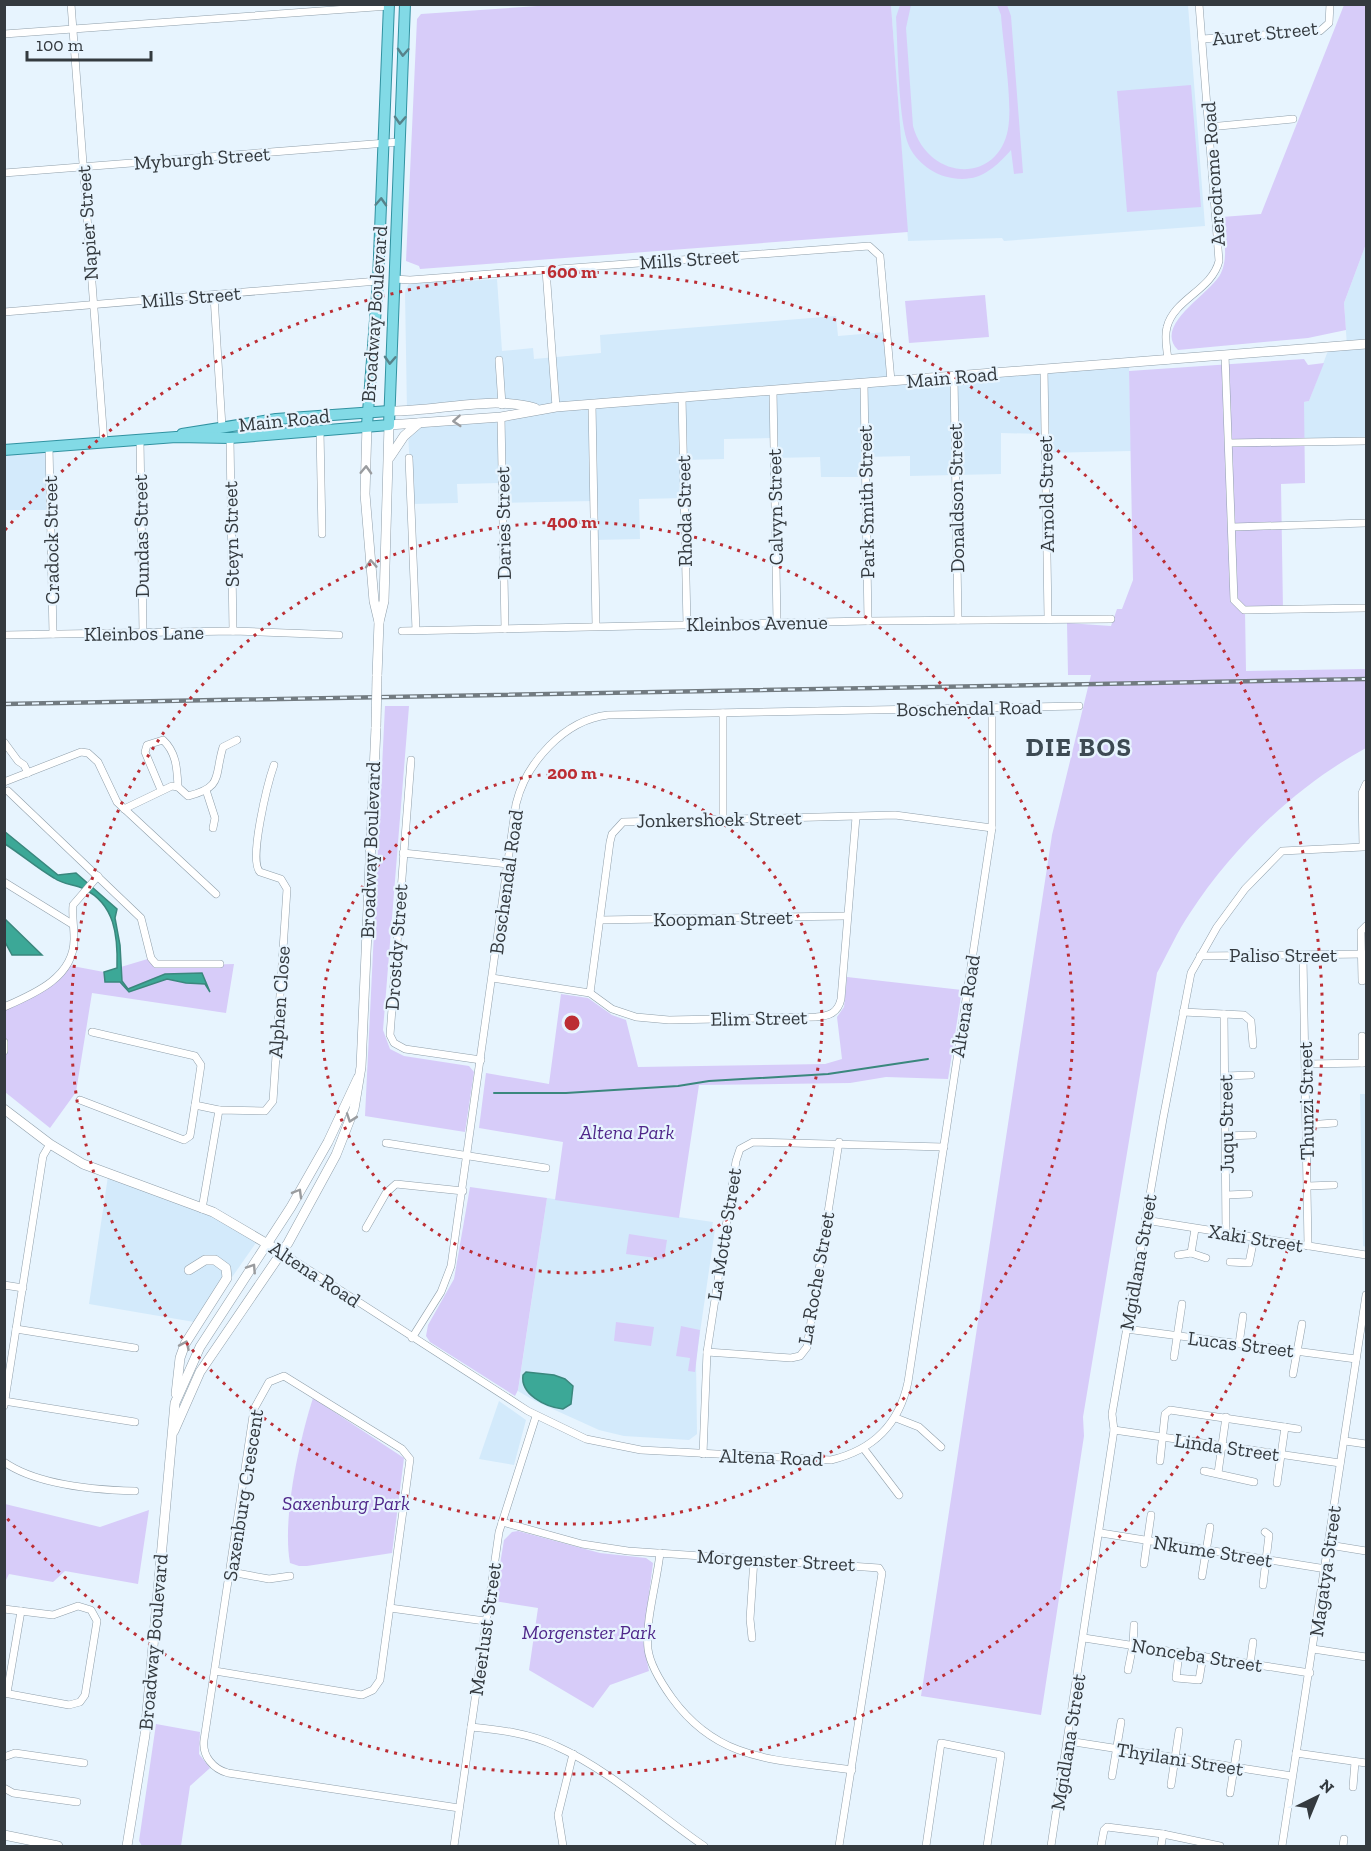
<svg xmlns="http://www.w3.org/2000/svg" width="1371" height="1851" font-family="'Zilla Slab',serif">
<rect width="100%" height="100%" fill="#e7f4fe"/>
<g fill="#d3eafb">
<polygon points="891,5 1188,5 1205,226 1004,241 1002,238 908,241"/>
<polygon points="1366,244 1366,442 1304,443 1304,402 1309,401 1329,348 1347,346 1344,303"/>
<polygon points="465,277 466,281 497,279 502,351 533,348 534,359 601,353 600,335 836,316 838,336 886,332 890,382 1129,364 1131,451 1045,453 1044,434 1001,433 1001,474 910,476 910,456 865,457 865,477 821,477 820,457 774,458 773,438 724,439 724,459 684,460 685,498 639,499 640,539 594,540 593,501 502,503 501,483 457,484 458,503 412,504 408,433 419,424 536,410 524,405 407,412 405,292 410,281"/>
<polygon points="50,447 51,510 5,510 5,450"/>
<polygon points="1360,1094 1366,1094 1366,1247 1363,1246"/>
<polygon points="108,1176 202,1209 258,1240 200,1323 89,1304"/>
<polygon points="547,1198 713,1222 712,1228 715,1229 696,1360 697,1434 689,1440 624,1436 599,1430 535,1401 518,1391"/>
<polygon points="499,1401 526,1420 514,1465 479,1459"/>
</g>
<g fill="#d7ccf9">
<polygon points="552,5 891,5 908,232 420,269 419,266 406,261 417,19 421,14"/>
<path d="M900 5H911L906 28 913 126C928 181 998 185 1008 129 1013 102 1003 45 1001 15L997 5H1007L1011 16 1023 173 1014 174 1011 150C995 168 979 183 952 178 934 175 917 163 909 146 898 121 898 48 896 17Z"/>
<path d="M1344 5H1366V244L1344 303 1346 330 1308 338 1178 350C1152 325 1212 293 1221 273 1229 256 1223 235 1222 217L1261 214Z"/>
<polygon points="1191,85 1201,207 1127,212 1117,91"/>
<polygon points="985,295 989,337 909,343 905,301"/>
<path d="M1304 359 1308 365 1324 363 1309 401 1304 402 1305 483 1281 484 1283 610 1245 611 1246 671 1366 669V748C1296 786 1234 846 1190 913 1177 932 1168 953 1157 973L1083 1417 1084 1436 1041 1715 921 1696 1052 835 1091 675H1068L1067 623 1111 626 1117 609H1122L1133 580 1129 371Z"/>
<polygon points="385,706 409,706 383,1030 390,1049 404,1056 469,1066 474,1072 465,1132 365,1116"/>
<polygon points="151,958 160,966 234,964 226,1013 92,993 76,1092 50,1128 5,1092 5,1008 44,989 67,965 104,972"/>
<polygon points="847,977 962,990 948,1079 886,1077 850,1083 699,1085 679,1218 555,1200 563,1142 479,1128 486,1073 549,1084 561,994 588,998 612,1015 626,1020 638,1067 825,1064 842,1059 837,1017 844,1007"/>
<polygon points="470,1187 547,1198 518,1390 515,1396 430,1342 426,1336 428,1325 454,1279"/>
<polygon points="629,1234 667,1240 664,1259 626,1254"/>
<polygon points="616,1322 654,1327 651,1346 614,1341"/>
<polygon points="681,1326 700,1330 695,1372 688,1371 690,1358 676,1356"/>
<path d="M313 1398 404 1458 392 1553 307 1566H299L290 1563C282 1518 299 1442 313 1398Z"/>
<polygon points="5,1504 100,1527 149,1510 138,1584 65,1571 53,1582 9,1574 5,1582"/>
<polygon points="518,1531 600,1553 646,1558 653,1563 643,1641 649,1671 610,1685 593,1708 529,1670 538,1608 494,1601 504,1540 512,1532"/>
<polygon points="156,1724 200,1732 199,1754 210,1768 190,1786 181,1846 142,1846 139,1841"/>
</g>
<g fill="#3ca897" stroke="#3a877d" stroke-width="1.5">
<path d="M4 831 58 875 76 873 117 909 115 918 120 945 122 981 128 989 165 974 202 973 210 992 205 984 186 983 167 979 129 992 120 982H105L104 972 117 968C118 936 115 904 84 889 74 884 64 885 54 878 37 868 22 855 5 844Z"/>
<polygon points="5,919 42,955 12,955 5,942"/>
<path d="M526 1372 554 1375 565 1379 573 1386 571 1404 563 1409C545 1407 520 1394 523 1375Z"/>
</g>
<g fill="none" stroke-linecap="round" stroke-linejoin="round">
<polyline stroke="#3a877d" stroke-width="2" points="494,1093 566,1093 678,1086 709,1081 828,1074 928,1059"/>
<g stroke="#909faa" stroke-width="8">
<g id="street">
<polyline points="71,4 104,442"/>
<polyline points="4,34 389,6"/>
<polyline points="1202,39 1320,31 1329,23 1330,4"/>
<polyline points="1209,127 1293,119"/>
<polyline points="4,173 399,142"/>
<polyline points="546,270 556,407"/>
<polyline points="395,279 410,280 869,246 880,256 891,381"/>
<polyline points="214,296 222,427"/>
<polyline points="4,312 378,281"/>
<polyline points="1225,355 1234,600 1244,610 1366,608"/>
<polyline points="499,360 502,405"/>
<path d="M1168 360C1167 349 1164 337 1167 327 1174 299 1212 290 1219 261L1199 4"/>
<polyline points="1044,369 1048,618"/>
<polyline points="954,377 958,620"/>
<polyline points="864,383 868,621"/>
<polyline points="773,390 777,623"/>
<polyline points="682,397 687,625"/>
<polyline points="592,404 596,626"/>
<polyline points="501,417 505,629"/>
<polyline points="320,430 322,534"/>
<polyline points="230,438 233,631"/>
<polyline points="140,439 143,633"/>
<polyline points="1229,443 1366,441"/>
<polyline points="49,446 53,634"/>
<polyline points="409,458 416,630"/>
<polyline points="1233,527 1366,523"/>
<polyline points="402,631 868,621 1111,619"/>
<polyline points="4,635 233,631 339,635"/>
<polyline points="723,713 723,819"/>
<polyline points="4,742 18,761 24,765 28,773"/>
<polyline points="411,760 390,1035 394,1043 405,1049 481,1060"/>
<polyline points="4,782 81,752 88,753 98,762 117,802 216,894"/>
<path d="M161 790 145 752 147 745 163 740C177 753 177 770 178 787"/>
<polyline points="206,790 215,818 213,828"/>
<polyline points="8,791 141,918 151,958 156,964 220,964"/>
<path d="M124 809 172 786 178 787 188 796C224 787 214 776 223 747L237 740"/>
<polyline points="403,853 508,864"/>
<polyline points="4,882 72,924"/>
<polyline points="600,920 846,916"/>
<polyline points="1200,956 1366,954"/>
<polyline points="1303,956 1308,1246"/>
<path d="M492 978 590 993 612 1009 636 1017 669 1020 816 1017C829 1016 838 1013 841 999L856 817"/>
<polyline points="1362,981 1361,931 1366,926"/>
<polyline points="590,993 610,842 612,834 623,822 895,815 992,828"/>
<path d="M4 1007C34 994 75 977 74 938 74 926 72 916 73 905L98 876"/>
<polyline points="1183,1012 1244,1015 1251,1021 1253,1045"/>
<polyline points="1224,1014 1226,1234"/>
<polyline points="92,1032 195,1056 201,1065 195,1105 219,1110"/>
<polyline points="1362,1036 1362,1063"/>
<polyline points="4,1042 4,1051"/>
<polyline points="1306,1064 1366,1063"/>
<polyline points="1226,1076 1251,1075"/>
<polyline points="80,1100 184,1140 190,1136 195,1105"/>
<polyline points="1307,1125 1334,1123"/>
<polyline points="1226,1136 1253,1135"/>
<polyline points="386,1143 546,1168"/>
<polyline points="1308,1186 1334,1185"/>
<polyline points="1227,1195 1249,1194"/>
<path d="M202 1209 219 1110 265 1111 273 1101 287 889 281 879 260 872C248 861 268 782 274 765"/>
<polyline points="1145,1220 1366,1255"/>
<polyline points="366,1228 386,1193 396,1184 463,1191"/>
<path d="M281 1252 528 1411 586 1439 641 1450 831 1460C873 1450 899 1425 908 1382L992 828V708"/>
<polyline points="1191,1253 1195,1229"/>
<polyline points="1178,1255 1191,1253 1206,1258"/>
<polyline points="1230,1262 1249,1263 1254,1238"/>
<polyline points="4,1285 23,1288"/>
<polyline points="16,1329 135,1348"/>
<polyline points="1126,1329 1356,1359"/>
<path d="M412 1338 441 1292 451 1266 516 804C526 763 564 720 608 715L1079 706"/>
<polyline points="1239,1344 1243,1316"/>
<polyline points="707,1352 791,1358 800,1356 807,1347 839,1142"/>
<polyline points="1174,1357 1182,1304"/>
<polyline points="1293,1374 1302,1324"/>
<polyline points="4,1401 135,1422"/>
<polyline points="4,1406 43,1156 50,1144"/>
<polyline points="896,1418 919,1427 941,1447"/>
<polyline points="1114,1430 1340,1463"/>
<polyline points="1345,1441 1366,1444"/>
<polyline points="864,1449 899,1495"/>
<polyline points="703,1454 707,1352 736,1161 740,1149 753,1142 944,1147"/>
<polyline points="1160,1461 1165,1414 1170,1410 1298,1429"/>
<path d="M4 1462C37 1485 95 1490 135 1491"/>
<polyline points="1204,1471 1254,1482"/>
<polyline points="1218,1473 1226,1417"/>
<polyline points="1277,1483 1285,1427"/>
<polyline points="502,1522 582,1544 628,1551 879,1568 882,1573 839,1846"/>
<polyline points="1101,1533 1326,1569"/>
<polyline points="1329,1545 1366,1551"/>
<path d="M660 1553C657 1582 645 1621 648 1649 650 1666 662 1684 672 1698 720 1764 779 1759 852 1770"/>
<polyline points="1144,1564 1151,1515"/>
<polyline points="231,1572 269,1579 290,1576"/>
<polyline points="1202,1576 1210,1527"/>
<polyline points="1263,1585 1269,1535 1265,1532"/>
<polyline points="390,1608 485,1621"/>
<polyline points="4,1609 53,1615 78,1606 91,1610 97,1621 85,1695 80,1702 69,1705 4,1693"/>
<polyline points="752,1638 750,1619 754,1559"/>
<polyline points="1084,1638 1310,1673"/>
<polyline points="1313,1649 1366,1657"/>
<polyline points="1179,1653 1176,1678 1199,1680 1203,1656"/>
<polyline points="1250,1664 1253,1642"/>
<polyline points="1128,1670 1133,1645 1134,1625"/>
<path d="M215 1671 362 1695 373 1690 380 1680 410 1459 402 1449 284 1376 269 1382 254 1409 204 1740C202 1756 213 1769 228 1773L459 1808"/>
<polyline points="7,1693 21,1611"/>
<path d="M471 1727C500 1730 529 1733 556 1746 608 1769 657 1814 704 1846"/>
<polyline points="1068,1741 1292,1776"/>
<polyline points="1296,1753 1366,1763"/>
<polyline points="4,1757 15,1753 84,1763"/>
<polyline points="1112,1776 1121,1722"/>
<polyline points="1171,1785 1179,1731"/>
<polyline points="1353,1787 1355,1762"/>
<polyline points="4,1788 13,1793 77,1802"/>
<polyline points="1230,1793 1238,1743"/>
<polyline points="454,1846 499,1532 536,1416"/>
<polyline points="563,1846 558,1815 573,1754"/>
<polyline points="926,1846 941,1743 1001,1755 987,1846"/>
<polyline points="1051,1846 1114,1430 1112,1414 1163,1119 1191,973 1217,927 1245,889 1282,851 1363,847 1362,793 1366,784"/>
<polyline points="1101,1846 1104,1830 1107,1827 1163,1834 1220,1846"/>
<polyline points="1161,1846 1163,1834"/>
<polyline points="1282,1846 1366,1295"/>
<polyline points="1343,1846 1344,1839"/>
</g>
</g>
<g stroke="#909faa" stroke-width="10">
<g id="secondary">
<path d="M389 411C434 412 491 395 535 408"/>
<polyline points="367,425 365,494 374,601 379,622"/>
<polyline points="390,457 404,436 419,423"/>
<polyline points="377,676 379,622 384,601 389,425 501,417 556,407 1366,344"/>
<polyline points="4,1109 50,1144 83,1164 213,1212 281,1252"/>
<polyline points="176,1394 180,1358 185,1344 227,1278 226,1268 215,1260 205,1260 189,1270"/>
<polyline points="174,1431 200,1372 288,1243 336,1155 354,1109 361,1067 376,727"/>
<polyline points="4,1835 58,1846"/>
<polyline points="127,1846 145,1735 175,1403 200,1347 291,1207 328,1142 358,1078"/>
</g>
</g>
<g stroke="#3192a1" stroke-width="12">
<g id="primary">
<polyline points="367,425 378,281 389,4"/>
<polyline points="182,434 276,419 389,411"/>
<polyline points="4,450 176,437 230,438 389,425 405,4"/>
</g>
</g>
<use href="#street" stroke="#fff" stroke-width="7"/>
<use href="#secondary" stroke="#fff" stroke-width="9"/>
<use href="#primary" stroke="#82dae6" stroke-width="10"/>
<g stroke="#727b81" stroke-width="4.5">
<polyline id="rail" points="4,704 1366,679"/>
</g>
<use href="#rail" stroke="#e7f4fe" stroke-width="2" stroke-dasharray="7" stroke-linecap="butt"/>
<g stroke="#909faa" stroke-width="10" stroke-linecap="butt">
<polyline id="secondary-bridge" points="376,727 377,676"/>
</g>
<use href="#secondary-bridge" stroke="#fff" stroke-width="9"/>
</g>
<defs><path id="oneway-chevron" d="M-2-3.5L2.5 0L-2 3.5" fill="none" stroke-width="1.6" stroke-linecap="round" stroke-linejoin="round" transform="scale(1.5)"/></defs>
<g stroke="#57828a">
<use href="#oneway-chevron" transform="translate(403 52) rotate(93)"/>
<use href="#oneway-chevron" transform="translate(400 120) rotate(93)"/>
<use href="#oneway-chevron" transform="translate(381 202) rotate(-87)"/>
<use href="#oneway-chevron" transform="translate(390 360) rotate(93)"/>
</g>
<g stroke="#9a9c9f">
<use href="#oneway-chevron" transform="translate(457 421) rotate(176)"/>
<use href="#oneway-chevron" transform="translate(366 470) rotate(-88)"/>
<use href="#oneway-chevron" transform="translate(371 564) rotate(-94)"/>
<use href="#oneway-chevron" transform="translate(351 1118) rotate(109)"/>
<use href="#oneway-chevron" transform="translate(298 1193) rotate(-60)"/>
<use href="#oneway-chevron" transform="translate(252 1268) rotate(-57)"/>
<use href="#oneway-chevron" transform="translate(185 1345) rotate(-66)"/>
</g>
<g fill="none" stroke="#bc2d33" stroke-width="3" stroke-dasharray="3 6">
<circle cx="572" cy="1023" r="250"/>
<circle cx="572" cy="1023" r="501"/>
<path d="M5 530A751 751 0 1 1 5 1516"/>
</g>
<g text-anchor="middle" stroke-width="4.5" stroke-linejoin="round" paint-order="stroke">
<g font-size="20" fill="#343a3f" stroke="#e7f4fe">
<text transform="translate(1265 33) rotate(-6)" y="7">Auret Street</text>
<text transform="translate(202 158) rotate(-4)" y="7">Myburgh Street</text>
<text transform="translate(1213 174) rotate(-94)" y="7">Aerodrome Road</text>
<text transform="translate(87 223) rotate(-94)" y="7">Napier Street</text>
<text transform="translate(689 259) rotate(-4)" y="7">Mills Street</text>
<text transform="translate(191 297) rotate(-5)" y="7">Mills Street</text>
<text transform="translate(374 314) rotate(-86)" y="7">Broadway Boulevard</text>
<text transform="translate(952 377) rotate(-5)" y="7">Main Road</text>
<text transform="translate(284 420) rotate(-6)" y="7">Main Road</text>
<text transform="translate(1046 494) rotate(-91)" y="7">Arnold Street</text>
<text transform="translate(956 498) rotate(-91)" y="7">Donaldson Street</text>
<text transform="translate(866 502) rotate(-91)" y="7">Park Smith Street</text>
<text transform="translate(775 507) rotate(-91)" y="7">Calvyn Street</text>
<text transform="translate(684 511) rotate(-91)" y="7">Rhoda Street</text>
<text transform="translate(503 523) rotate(-91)" y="7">Daries Street</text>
<text transform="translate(231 534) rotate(-91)" y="7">Steyn Street</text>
<text transform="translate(141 536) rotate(-91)" y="7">Dundas Street</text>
<text transform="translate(51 540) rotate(-91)" y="7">Cradock Street</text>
<text transform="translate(757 623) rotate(-1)" y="7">Kleinbos Avenue</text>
<text transform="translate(144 633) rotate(-1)" y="7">Kleinbos Lane</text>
<text transform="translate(969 708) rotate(-1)" y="7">Boschendal Road</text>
<text transform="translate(719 819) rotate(-1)" y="7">Jonkershoek Street</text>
<text transform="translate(370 850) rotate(-88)" y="7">Broadway Boulevard</text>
<text transform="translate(506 882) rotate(-82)" y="7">Boschendal Road</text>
<text transform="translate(723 918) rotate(-1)" y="7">Koopman Street</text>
<text transform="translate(396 947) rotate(-86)" y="7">Drostdy Street</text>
<text x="1283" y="962">Paliso Street</text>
<text transform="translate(279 1002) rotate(-86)" y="7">Alphen Close</text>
<text transform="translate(965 1006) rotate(-81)" y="7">Altena Road</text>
<text transform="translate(759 1018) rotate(-1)" y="7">Elim Street</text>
<text transform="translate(1306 1101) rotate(-91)" y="7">Thunzi Street</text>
<text transform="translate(1226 1124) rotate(-91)" y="7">Juqu Street</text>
<text transform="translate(724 1234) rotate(-81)" y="7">La Motte Street</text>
<text transform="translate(1256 1238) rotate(9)" y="7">Xaki Street</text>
<text transform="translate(1138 1262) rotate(-80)" y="7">Mgidlana Street</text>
<text transform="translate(315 1274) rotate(33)" y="7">Altena Road</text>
<text transform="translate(816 1278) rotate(-80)" y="7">La Roche Street</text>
<text transform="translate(1241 1344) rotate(7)" y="7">Lucas Street</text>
<text transform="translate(1227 1447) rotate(8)" y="7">Linda Street</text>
<text transform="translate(771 1457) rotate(2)" y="7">Altena Road</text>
<text transform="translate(243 1495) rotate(-81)" y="7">Saxenburg Crescent</text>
<text transform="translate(1213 1551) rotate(9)" y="7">Nkume Street</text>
<text transform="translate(776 1560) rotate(3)" y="7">Morgenster Street</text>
<text transform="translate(1325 1571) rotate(-82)" y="7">Magatya Street</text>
<text transform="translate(485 1629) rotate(-82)" y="7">Meerlust Street</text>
<text transform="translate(153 1642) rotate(-85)" y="7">Broadway Boulevard</text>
<text transform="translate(1197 1655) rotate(9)" y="7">Nonceba Street</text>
<text transform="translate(1068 1742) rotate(-81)" y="7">Mgidlana Street</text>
<text transform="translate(1180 1759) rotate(9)" y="7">Thyilani Street</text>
</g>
<g font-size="20" font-style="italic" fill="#4f278a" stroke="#e7f4fe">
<text x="627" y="1139">Altena Park</text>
<text x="346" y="1510">Saxenburg Park</text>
<text x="589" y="1639">Morgenster Park</text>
</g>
<g font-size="26" font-weight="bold" letter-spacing="1.5" fill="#3d4a53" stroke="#e7f4fe">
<text x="1079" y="756">DIE BOS</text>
</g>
</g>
<circle cx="572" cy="1023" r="9" fill="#bc2d33" stroke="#e7f4fe" stroke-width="3"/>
<g font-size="18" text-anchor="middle" font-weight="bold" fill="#bc2d33" stroke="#e7f4fe" stroke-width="4.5" stroke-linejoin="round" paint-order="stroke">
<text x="572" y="278">600 m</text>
<text x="572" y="528">400 m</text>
<text x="572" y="779">200 m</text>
</g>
<rect width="1371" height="1851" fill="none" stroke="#343a3f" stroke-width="12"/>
<g transform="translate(1317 1797) rotate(43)" stroke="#e7f4fe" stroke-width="4.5" paint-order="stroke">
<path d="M0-4.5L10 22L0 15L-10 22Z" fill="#343a3f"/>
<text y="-9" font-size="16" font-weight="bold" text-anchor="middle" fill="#343a3f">N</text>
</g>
<path d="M27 51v9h124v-9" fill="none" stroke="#343a3f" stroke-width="3"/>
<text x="36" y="51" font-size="18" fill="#343a3f" stroke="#e7f4fe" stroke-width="4.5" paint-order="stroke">100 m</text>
</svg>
